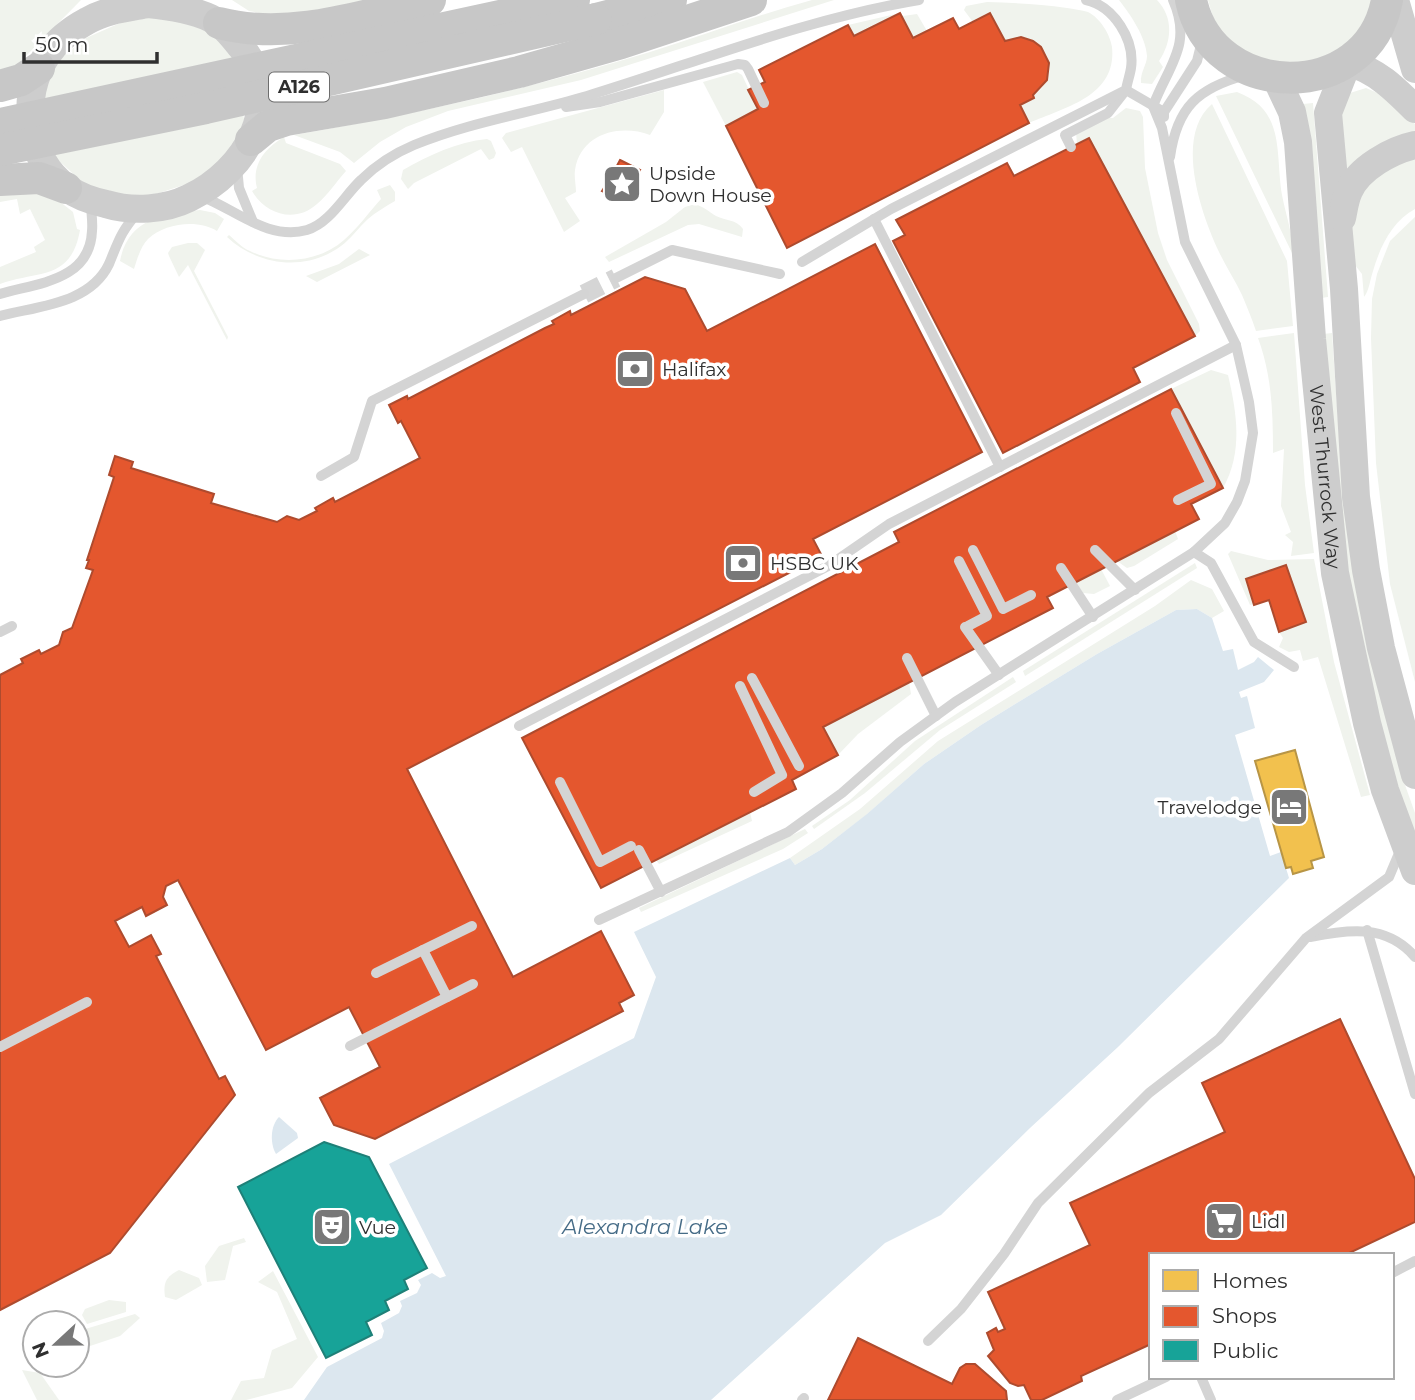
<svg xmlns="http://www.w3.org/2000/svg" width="1415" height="1400" font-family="Montserrat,sans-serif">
<rect width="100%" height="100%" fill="#fff"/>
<g fill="#f0f3ed">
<polygon points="0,0 81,0 12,70 0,73"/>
<polygon points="232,0 387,0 285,18 249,11"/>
<path d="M812 0H834L581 80 448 111 406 127 380 142 354 163 340 152 294 135C414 114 533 88 650 52 704 35 757 15 812 0Z"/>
<path d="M1119 0H1157C1174 18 1172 42 1159 61L1163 67 1152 84 1141 83C1140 72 1147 65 1147 56 1146 37 1130 14 1119 0Z"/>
<path d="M1208 0H1373C1366 18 1358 37 1341 49 1301 79 1238 65 1215 21 1212 15 1210 7 1208 0Z"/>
<path d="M987 2C1014 3 1040 4 1067 8 1073 9 1082 10 1088 12 1100 18 1110 34 1112 47 1117 96 1066 107 1029 123L1020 105C1028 98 1040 93 1045 83 1061 55 1031 30 1005 41L973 22 964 10 966 6Z"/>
<polygon points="900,13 903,16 917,14 927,31 913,38 900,13 854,36 848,25"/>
<polygon points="160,16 188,22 215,36 234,57 244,119 242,130 228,155 196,181 156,194 127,197 96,189 81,181 56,158 42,92 57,61 86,38 127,20"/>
<polygon points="737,72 742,75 758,109 726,126 703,82"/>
<polygon points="1366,88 1380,94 1415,124 1415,140 1347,177 1341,111 1350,93"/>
<path d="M664 90V112L650 135C620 124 581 133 575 170 574 177 576 185 576 192L565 198 580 221 564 232 522 147 511 152 502 138 506 133Z"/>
<path d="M1237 92C1286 110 1275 153 1282 195 1286 216 1293 234 1293 255L1216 96Z"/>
<polygon points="1313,103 1328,297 1321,298 1303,104"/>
<path d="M1212 104 1287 261 1293 326 1256 331C1252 319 1247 307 1242 295 1235 280 1226 267 1219 252 1201 214 1174 136 1212 104Z"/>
<polygon points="1126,108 1140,111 1143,117 1145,168 1158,233 1167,260 1199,324 1200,331 1195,336 1089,138 1077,144 1076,132 1100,118 1113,118"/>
<path d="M284 137 286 143 340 164 346 171C336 182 328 195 317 204 295 224 265 214 252 191L257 188C251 165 265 148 284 137Z"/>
<path d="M487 139 491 141 496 153 494 158 489 160 481 149 414 183 408 189 401 179 403 170C429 155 457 142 487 139Z"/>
<path d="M1415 155V209C1392 221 1380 247 1373 271 1370 280 1369 291 1364 297L1362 274 1355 265 1350 212 1365 181Z"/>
<path d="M390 185 395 192V201C385 207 376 212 368 219 358 228 351 239 341 246 306 272 258 266 227 237L229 235C235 240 242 248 250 251 280 266 319 262 344 240 358 228 369 212 381 199L377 190Z"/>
<path d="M26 190 50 194 73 212 77 229 80 230C71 281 39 270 0 284V267L36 252 34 247 45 240 30 209 20 214 17 199 0 202V194Z"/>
<path d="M695 204C704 207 708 211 716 216 726 221 736 219 743 229L742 237 699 224 688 225 609 262 605 257 666 222 685 207Z"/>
<path d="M200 210 215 213 224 219 217 231C198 219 165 223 148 239 141 246 137 259 134 269L120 261C128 219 162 214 200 210Z"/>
<polygon points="1415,217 1415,682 1390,584 1376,463 1371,338 1372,299 1377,274 1390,241"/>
<polygon points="188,243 197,243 205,250 194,271 228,337 227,340 188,265 179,277 169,256 168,253 172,247"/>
<polygon points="359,249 370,255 317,282 306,276 339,264"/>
<path d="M1294 333 1305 485 1314 553 1291 556 1293 542 1285 535 1291 532 1281 506 1284 449 1273 453C1273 413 1272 376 1258 338Z"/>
<polygon points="1332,333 1344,509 1400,771 1415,813 1415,835 1392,773 1349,597 1323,334"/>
<path d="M1211 370 1228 375C1237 414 1243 452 1223 488L1171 389Z"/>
<polygon points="1175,531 1178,539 1134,566 1127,568 1117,561"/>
<polygon points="1231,551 1268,560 1314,559 1334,662 1370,795 1361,797 1318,657 1303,661 1300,650 1289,652 1279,647 1283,638 1279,632 1306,622 1286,565 1246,579 1254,604 1250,605 1228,554"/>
<polygon points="1195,563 1197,568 1025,676 1023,671"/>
<polygon points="1101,569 1110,586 1094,594 1083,593 1076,582"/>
<polygon points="1191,580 1212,589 1224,611 1212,618 1197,609 1176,610 1097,654 981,725 924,764 865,816 822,849 795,865 790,858 860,809 938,741 1155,606"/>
<polygon points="1013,677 1016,682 940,730 865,793 814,829 812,826 850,800 915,741"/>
<polygon points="909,682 911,694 858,734 838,755 823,727"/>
<polygon points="750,812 752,821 659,864 656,860"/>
<polygon points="805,829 808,833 783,849 641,912 639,908"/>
<polygon points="244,1238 246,1242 233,1246 225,1280 207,1282 205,1266 219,1246"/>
<path d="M179 1270 199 1278 202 1285 176 1300 165 1297C163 1282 166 1277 179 1270Z"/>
<polygon points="273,1271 318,1357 292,1388 246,1400 231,1400 241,1381 264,1378 272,1350 297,1339 277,1292 258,1282"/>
<polygon points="109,1300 126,1302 126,1312 87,1324 82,1315 85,1309"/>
<polygon points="135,1314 140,1318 120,1336 78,1350 77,1336 82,1330"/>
<polygon points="22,1370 40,1373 59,1400 37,1400"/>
</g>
<g fill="#dce7ef">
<polygon points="1197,609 1212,618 1223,651 1233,649 1238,670 1254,662 1258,657 1274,670 1264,682 1239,692 1241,698 1247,696 1255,728 1235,735 1270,856 1281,852 1289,878 1118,1047 1030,1128 941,1215 885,1243 711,1400 304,1400 327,1367 382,1338 384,1331 381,1323 399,1313 402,1306 400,1301 417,1293 421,1285 418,1280 432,1273 440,1278 446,1276 389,1164 634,1038 656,977 634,932 790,858 795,865 822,849 867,814 924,764 981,725 1097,654 1176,610"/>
<path d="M279 1117 297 1133 298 1138 276 1154C270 1144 270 1126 279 1117Z"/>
</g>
<polygon fill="#f2c14e" stroke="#b89545" stroke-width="2" points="1295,750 1324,857 1311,861 1313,868 1293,874 1291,867 1286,868 1255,761"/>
<g fill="#e4572e" stroke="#ae4b2e" stroke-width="2">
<polygon points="900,13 913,38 953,18 959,29 990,13 1005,41 1021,37 1033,41 1041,47 1049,63 1047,80 1033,95 1034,98 1020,105 1029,123 787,248 726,126 758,109 748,90 765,82 759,70 848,25 854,36"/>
<polygon points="1089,138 1195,336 1133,368 1140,382 1003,453 893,241 905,235 896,220 1007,163 1014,176"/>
<polygon points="620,160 640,170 627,191 623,188 621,191 615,187 621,177 613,173"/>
<polygon points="607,183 621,191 617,198 602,191"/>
<polygon points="875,244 982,452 813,539 822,556 820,557 407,769 513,977 601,931 634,995 619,1003 623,1011 375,1139 334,1125 320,1098 380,1067 349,1007 266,1050 178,880 166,886 163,897 167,905 146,916 142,907 115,921 129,947 151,935 161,954 156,956 219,1079 225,1076 235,1095 110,1253 0,1310 0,675 23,663 21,659 39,650 41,654 59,645 63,632 72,628 93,570 86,568 89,560 87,560 114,477 109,475 115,456 133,462 131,468 214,494 211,503 277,522 287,516 299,520 317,511 315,508 333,498 335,502 420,458 401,421 398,423 389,405 407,396 408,399 545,328 554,324 552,321 570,311 571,315 645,277 685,289 707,331"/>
<polygon points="1171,389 1223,488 1191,504 1199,519 1047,597 1053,608 823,727 838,755 792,780 796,789 601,888 522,738 899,542 894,532"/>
<polygon points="1286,565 1306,622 1279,632 1269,600 1254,605 1246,579"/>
<polygon points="1340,1019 1415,1179 1415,1222 1345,1255 1151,1255 1151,1344 1081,1376 1082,1381 1042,1400 1031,1400 1024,1385 1018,1386 1010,1383 988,1356 994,1350 987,1333 996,1328 998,1332 1005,1329 988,1292 1090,1245 1070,1203 1225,1132 1202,1083"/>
<polygon points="858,1338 952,1384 960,1368 966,1364 975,1364 1006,1391 1007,1400 828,1400"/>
</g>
<polygon fill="#17a398" stroke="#1e8078" stroke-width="2" points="324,1142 369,1157 427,1268 404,1280 408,1289 385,1301 389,1310 366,1322 372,1335 326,1358 238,1187"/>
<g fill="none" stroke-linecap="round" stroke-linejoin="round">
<polyline stroke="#d5d5d5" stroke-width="19" stroke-dasharray="19 10" stroke-linecap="butt" points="584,294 616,278"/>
<g stroke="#d4d4d4" stroke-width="10">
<polyline points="566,107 600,102 738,64 745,65 748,69 764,103"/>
<polyline points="1164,117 1164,112 1197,61 1202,41"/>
<polyline points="1071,147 1065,135 1108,113 1126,90 1164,112"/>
<path d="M1170 157C1177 107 1198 88 1246 75"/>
<polyline points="237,167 239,188 253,222"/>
<path d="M203 197C236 210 269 241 307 230 330 223 344 196 361 180 375 166 395 153 414 145 470 122 530 113 587 96 698 62 805 19 919 0"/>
<polyline points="874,219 1000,467"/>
<path d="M802 262 891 209 1126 90C1127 83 1130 75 1131 68 1135 40 1114 6 1086 0"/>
<polyline points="616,278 672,250 780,274"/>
<path d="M0 294C37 283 90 281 92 231 93 222 91 212 91 203"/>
<path d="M0 316C38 306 90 304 109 264 119 240 120 233 138 212"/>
<polyline points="1176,413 1211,484 1178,500"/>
<polyline points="321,476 354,457 372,401 584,294"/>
<polyline points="973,550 1003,609 1031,595"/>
<polyline points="1095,550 1135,590"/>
<polyline points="1194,552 1211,563 1254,642 1294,667"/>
<polyline points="959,561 987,616 968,626"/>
<polyline points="1061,568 1093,617"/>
<polyline points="965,627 999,675"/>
<polyline points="0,632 12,626"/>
<polyline points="907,658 936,716"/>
<polyline points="752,678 799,766"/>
<polyline points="740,686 782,775 754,792"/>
<polyline points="519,726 828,566 889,524 1236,345"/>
<polyline points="560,782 600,862 631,846"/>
<polyline points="639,850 661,892"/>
<path d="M599 920 788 832 842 793 900 742 955 702 1194 552 1225 523 1237 502 1245 481 1253 433 1249 402 1236 345 1185 242 1162 128 1153 106C1168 66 1193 45 1173 0"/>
<polyline points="1367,930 1415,1094"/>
<path d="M1310 937C1349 929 1387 924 1415 957"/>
<polyline points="423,950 447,997"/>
<polyline points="376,973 472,926"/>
<polyline points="350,1046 473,984"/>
<polyline points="0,1047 87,1002"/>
<polyline points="1392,1273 1415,1261"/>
<polyline points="928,1341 961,1309 1004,1254 1038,1203 1149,1093 1219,1039 1306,938 1389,877 1400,851"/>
<polyline points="1201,1377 1211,1400"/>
<polyline points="802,1400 804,1398"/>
<polyline points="1117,1400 1166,1377"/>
</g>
<g stroke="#cdcdcd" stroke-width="28">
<polyline points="1395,0 1415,69"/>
<path d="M148 4C169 6 191 9 210 18 223 24 232 36 241 47 287 103 246 171 189 198 165 210 132 212 106 204 92 201 79 197 67 188 26 158 19 97 47 55 57 41 72 29 87 21 106 10 127 8 148 4Z"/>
<path id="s1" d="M1276 78 1292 112 1298 142 1312 339 1335 573 1367 723 1385 790 1415 871"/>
<path d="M1415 109C1394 88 1377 71 1348 62L1328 113 1344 289 1356 497 1366 570 1381 648 1415 775"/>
<path d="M1342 218C1344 209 1345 199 1349 191 1359 168 1392 150 1415 145"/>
</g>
<g stroke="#c7c7c7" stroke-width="32">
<path d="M1191 0C1212 102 1368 105 1387 0"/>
<polyline points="596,19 671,0"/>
<path d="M219 23C288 41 362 16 430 0"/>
<polyline points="0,86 21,80 39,68"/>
<polyline points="251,140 268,126 286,120 385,103 519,72 621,43 751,0"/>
<polyline points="0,180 39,178 66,188"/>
</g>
<g stroke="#c7c7c7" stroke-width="32">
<polyline points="0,124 574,0"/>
<polyline points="0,150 206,108 596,19"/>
</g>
</g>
<defs>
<g id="sight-square" transform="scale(2.0125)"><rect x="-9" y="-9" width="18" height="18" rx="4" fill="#787878" stroke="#fff"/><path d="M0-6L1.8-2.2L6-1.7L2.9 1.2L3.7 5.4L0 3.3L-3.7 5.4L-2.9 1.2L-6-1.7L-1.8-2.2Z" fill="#fff"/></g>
<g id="bank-square" transform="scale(2.0125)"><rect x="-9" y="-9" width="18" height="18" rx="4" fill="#787878" stroke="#fff"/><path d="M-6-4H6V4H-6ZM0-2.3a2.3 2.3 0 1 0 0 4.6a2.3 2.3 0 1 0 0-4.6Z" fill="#fff"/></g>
<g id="hotel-square" transform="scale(2.0125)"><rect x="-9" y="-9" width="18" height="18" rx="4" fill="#787878" stroke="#fff"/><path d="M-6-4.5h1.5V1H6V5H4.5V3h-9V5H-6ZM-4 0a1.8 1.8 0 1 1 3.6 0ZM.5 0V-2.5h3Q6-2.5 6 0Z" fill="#fff"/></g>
<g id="supermarket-square" transform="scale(2.0125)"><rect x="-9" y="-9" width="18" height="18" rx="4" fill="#787878" stroke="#fff"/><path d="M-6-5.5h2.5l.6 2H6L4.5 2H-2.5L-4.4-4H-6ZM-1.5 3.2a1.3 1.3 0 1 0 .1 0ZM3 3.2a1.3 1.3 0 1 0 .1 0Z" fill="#fff"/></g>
<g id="theatre-square" transform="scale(2.0125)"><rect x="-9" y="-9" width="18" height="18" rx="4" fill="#787878" stroke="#fff"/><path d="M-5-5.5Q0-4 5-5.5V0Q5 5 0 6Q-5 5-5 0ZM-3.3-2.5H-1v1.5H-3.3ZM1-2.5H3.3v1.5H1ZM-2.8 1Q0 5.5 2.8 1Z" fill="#fff"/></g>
</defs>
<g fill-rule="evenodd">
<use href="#sight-square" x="622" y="184"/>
<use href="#bank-square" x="635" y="369"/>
<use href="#bank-square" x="743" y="563"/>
<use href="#hotel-square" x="1289" y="807"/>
<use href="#supermarket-square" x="1224" y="1221"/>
<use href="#theatre-square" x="332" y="1227"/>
</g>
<g text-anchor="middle" stroke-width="7" stroke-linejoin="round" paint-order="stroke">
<rect fill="#fff" stroke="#6d6d6d" stroke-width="2" x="269" y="72.5" width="60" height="29" rx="5"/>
<g font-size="18" font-weight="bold" fill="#2f2f2f">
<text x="299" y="93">A126</text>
</g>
<g font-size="19" fill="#2f2f2f" stroke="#fff" text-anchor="start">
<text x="649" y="180">Upside<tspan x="649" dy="22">Down House</tspan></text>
<text x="662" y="376">Halifax</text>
<text x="770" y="570">HSBC UK</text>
<text x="1262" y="814" text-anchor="end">Travelodge</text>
<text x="1251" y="1228">Lidl</text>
<text x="359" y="1234">Vue</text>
</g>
<g font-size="19" fill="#2f2f2f" stroke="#fff">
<text dy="7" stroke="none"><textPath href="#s1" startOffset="404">West Thurrock Way</textPath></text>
</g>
<g font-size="21" font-style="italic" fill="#466c87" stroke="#fff">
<text x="645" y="1234">Alexandra Lake</text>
</g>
</g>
<rect x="1149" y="1253" width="245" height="126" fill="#ffffff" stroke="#acacac" stroke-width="2"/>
<rect x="1163" y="1270" width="35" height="21" fill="#f2c14e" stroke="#acacac" stroke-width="2"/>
<text x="1212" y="1288" font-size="21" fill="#2f2f2f">Homes</text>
<rect x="1163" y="1306" width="35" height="21" fill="#e4572e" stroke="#acacac" stroke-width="2"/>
<text x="1212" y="1323" font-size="21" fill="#2f2f2f">Shops</text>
<rect x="1163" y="1340" width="35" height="21" fill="#17a398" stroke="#acacac" stroke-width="2"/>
<text x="1212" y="1358" font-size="21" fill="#2f2f2f">Public</text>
<g transform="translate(56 1344) rotate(248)"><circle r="33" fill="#ffffff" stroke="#acacac" stroke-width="2"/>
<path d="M0-5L12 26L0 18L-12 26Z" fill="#787878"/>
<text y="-10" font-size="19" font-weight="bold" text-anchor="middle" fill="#2f2f2f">N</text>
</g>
<path d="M24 52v10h133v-10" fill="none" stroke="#2f2f2f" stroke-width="3.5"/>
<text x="35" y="52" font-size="21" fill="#2f2f2f" stroke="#ffffff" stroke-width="5" paint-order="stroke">50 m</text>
</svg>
